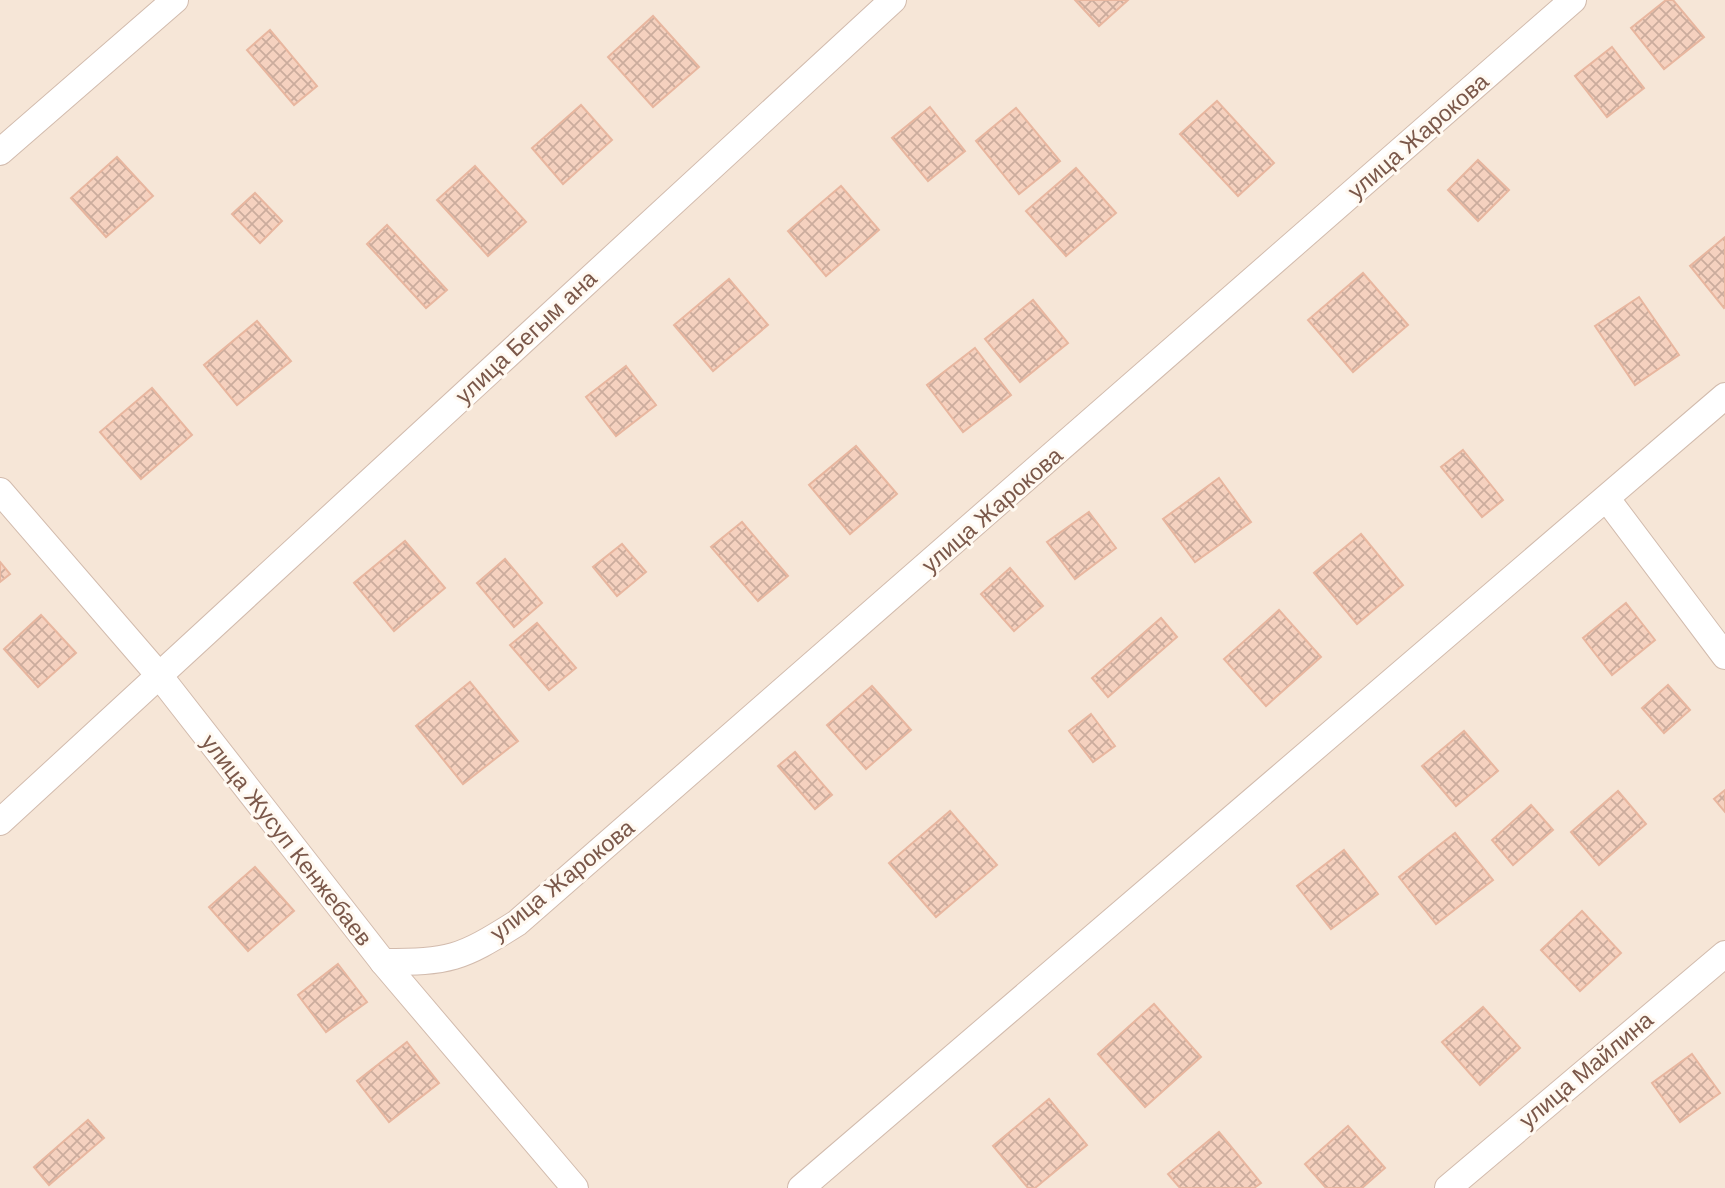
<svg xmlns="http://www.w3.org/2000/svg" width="1725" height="1188" font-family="Arial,sans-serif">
<defs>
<pattern id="building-cross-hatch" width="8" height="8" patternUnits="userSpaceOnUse" patternTransform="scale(1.75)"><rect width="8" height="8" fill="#f5d1bf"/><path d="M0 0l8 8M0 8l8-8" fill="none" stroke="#cbac9d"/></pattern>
</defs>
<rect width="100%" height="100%" fill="#fef4ea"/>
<rect fill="#f6e6d7" x="0" y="0" width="1725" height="1188"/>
<g fill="url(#building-cross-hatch)" stroke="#e8b69f" stroke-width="2">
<polygon points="1075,0 1128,0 1099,26"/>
<polygon points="1666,0 1673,0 1704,37 1664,69 1631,28"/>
<polygon points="653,16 699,67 653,107 608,57"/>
<polygon points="270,30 317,86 294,105 247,50"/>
<polygon points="1612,47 1644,88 1607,117 1575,76"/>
<polygon points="1217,101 1274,163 1238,196 1180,134"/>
<polygon points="581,105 612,140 563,184 532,148"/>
<polygon points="930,107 965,151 928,181 892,138"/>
<polygon points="1016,108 1060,161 1019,194 976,141"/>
<polygon points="117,157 153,196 106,237 71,198"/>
<polygon points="1478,160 1509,190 1478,221 1448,190"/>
<polygon points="475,166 526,222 488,256 437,200"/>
<polygon points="1076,168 1116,213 1066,256 1026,211"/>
<polygon points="841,186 879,230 826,276 788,231"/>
<polygon points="255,193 282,221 260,243 232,214"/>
<polygon points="387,225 447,290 426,308 367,244"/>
<polygon points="1725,237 1725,307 1724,308 1690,266"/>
<polygon points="1363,273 1408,325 1353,372 1308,320"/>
<polygon points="729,279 768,325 713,371 674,325"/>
<polygon points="1639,297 1679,355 1635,385 1595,326"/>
<polygon points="1033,300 1068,343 1020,382 985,339"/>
<polygon points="257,321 291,361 237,405 204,365"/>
<polygon points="975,348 1011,395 963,432 927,385"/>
<polygon points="626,366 656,405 616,436 586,397"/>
<polygon points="152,388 192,435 141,479 100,432"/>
<polygon points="856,446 897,494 850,534 809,485"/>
<polygon points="1463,450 1503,500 1482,517 1441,467"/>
<polygon points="1219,478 1251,522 1195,562 1163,519"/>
<polygon points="1089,512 1116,548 1075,579 1047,542"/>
<polygon points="742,522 788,576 758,601 711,547"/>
<polygon points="1361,534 1403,585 1357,624 1314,573"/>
<polygon points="405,541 445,588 394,631 354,583"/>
<polygon points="622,544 646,572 617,596 593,567"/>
<polygon points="505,559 542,603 514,627 477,583"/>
<polygon points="0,562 10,574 0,582"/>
<polygon points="1010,568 1043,606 1014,631 981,594"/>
<polygon points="1626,603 1655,640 1612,675 1583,638"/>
<polygon points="1279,610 1321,657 1266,706 1224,659"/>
<polygon points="41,615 76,653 38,687 4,649"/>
<polygon points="1161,618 1177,637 1108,697 1092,678"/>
<polygon points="537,623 576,668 549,690 510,645"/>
<polygon points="470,682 518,741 463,784 416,726"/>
<polygon points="1668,685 1690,710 1664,733 1642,708"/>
<polygon points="872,686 911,730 866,769 827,725"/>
<polygon points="1091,714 1115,746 1093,762 1069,731"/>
<polygon points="1464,731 1498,771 1456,806 1422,766"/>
<polygon points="795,752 832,795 815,809 778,766"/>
<polygon points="1725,790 1725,812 1714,799"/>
<polygon points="1618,791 1646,824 1599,865 1571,832"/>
<polygon points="1531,805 1553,830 1513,865 1492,840"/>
<polygon points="950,811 997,865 936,917 889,863"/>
<polygon points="1455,833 1493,880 1436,924 1399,877"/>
<polygon points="1344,850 1378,894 1331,929 1297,886"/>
<polygon points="255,867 294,911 248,951 209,907"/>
<polygon points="1582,911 1621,953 1580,991 1541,950"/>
<polygon points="338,964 367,1002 326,1032 298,995"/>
<polygon points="1154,1004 1201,1057 1145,1107 1098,1054"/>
<polygon points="1483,1007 1520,1048 1480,1085 1442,1042"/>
<polygon points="407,1042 439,1083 389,1122 357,1081"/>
<polygon points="1692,1054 1720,1093 1680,1122 1652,1083"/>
<polygon points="1049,1099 1087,1145 1035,1188 1028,1188 993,1146"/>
<polygon points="88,1120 104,1138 49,1185 34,1167"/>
<polygon points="1348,1126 1385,1168 1362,1188 1326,1188 1305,1164"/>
<polygon points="1219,1132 1261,1183 1254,1188 1180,1188 1168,1174"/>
</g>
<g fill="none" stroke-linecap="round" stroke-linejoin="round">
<g stroke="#d2bbad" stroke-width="28">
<g id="street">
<polyline points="0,152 175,0"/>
<polyline points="0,491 158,674 383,962 575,1188"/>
<polyline points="1607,499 1725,656"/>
<polyline points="0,822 893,0"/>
<path d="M383 962C450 962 460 959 517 923L1573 0"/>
<polyline points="801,1188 1725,396"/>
<polyline points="1448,1188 1725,954"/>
</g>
</g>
<use href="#street" stroke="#fff" stroke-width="26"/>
</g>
<g text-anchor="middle" stroke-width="6" stroke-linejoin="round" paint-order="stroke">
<g font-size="23" fill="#7b584a" stroke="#fff9f1">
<text transform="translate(1418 136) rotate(-41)" y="8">улица Жарокова</text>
<text transform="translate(526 337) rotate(-43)" y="8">улица Бегым ана</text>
<text transform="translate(992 510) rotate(-41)" y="8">улица Жарокова</text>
<text transform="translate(287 840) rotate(52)" y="8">улица Жусуп Кенжебаев</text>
<text transform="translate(562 880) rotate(-39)" y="8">улица Жарокова</text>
<text transform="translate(1586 1070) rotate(-40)" y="8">улица Майлина</text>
</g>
</g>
</svg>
